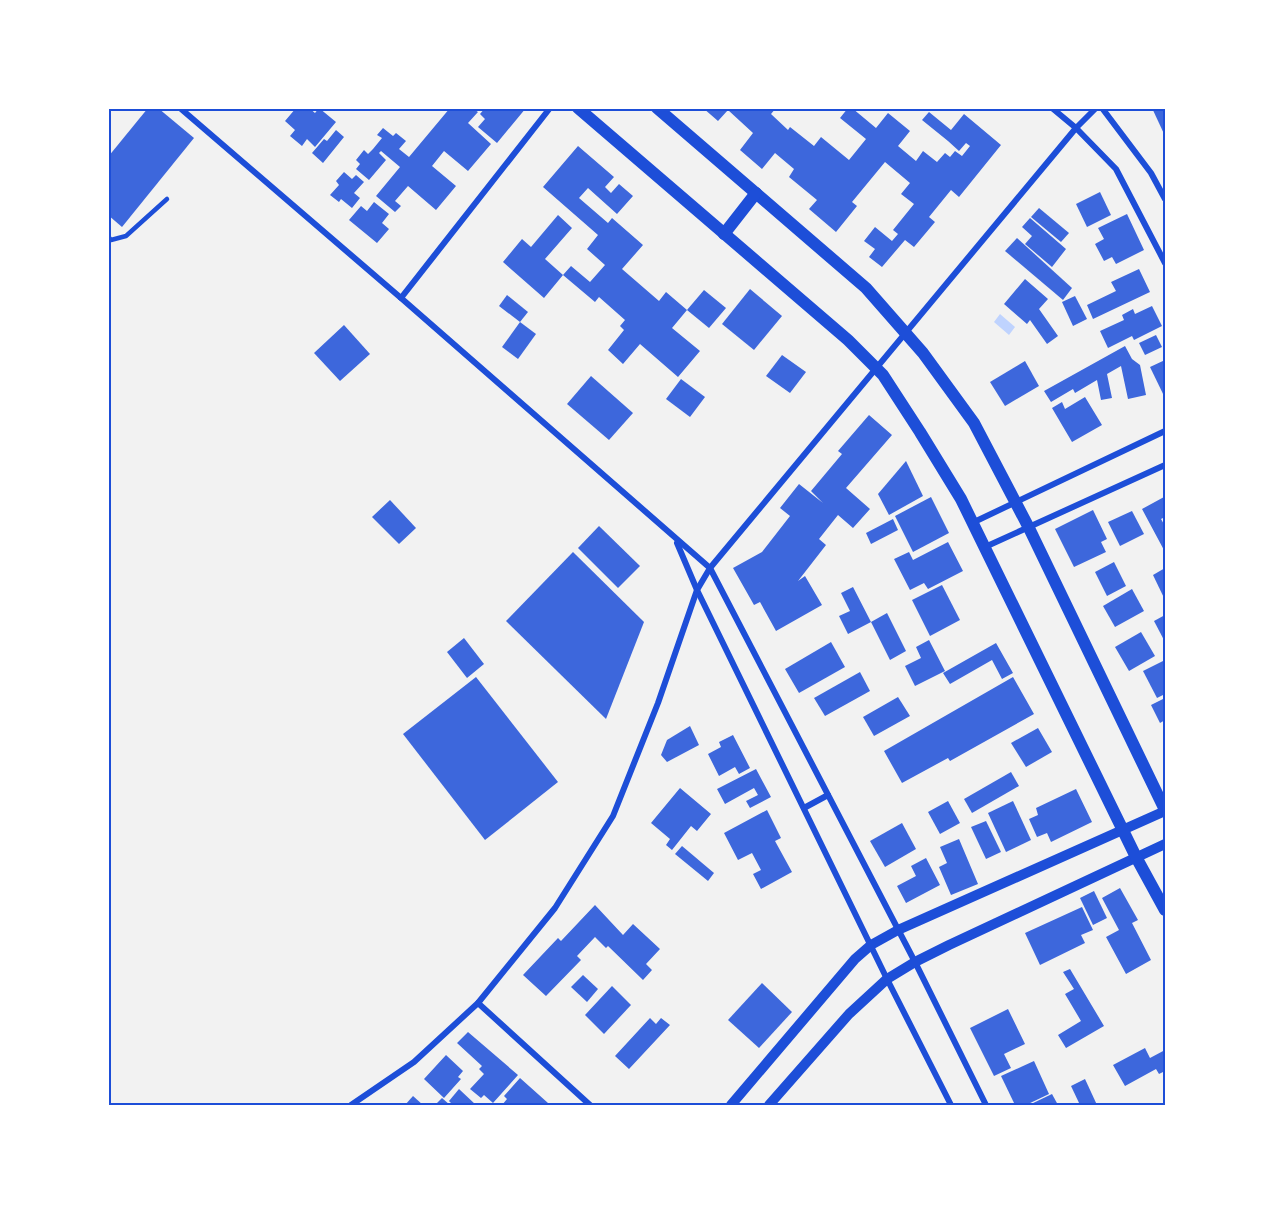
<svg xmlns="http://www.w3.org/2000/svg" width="1273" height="1213" font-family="Montserrat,sans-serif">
<rect width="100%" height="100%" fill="#f2f2f2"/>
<polygon fill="#bfd3fe" points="1000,314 1015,327 1009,335 994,322"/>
<g fill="#3d67dc">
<polygon points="148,108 158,108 194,138 122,227 108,215 108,157"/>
<polygon points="296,108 309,108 315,113 319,108 336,122 315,147 307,139 302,146 290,136 295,130 285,121"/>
<polygon points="450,108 472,108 478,112 468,123 491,144 468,171 444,151 432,166 456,186 436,210 408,186 395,201 401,206 395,212 376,196 400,167 381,151 379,153 386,160 369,180 356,169 360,164 356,160 364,150 368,154 373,149 382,138 377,135 383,128 393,136 396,133 406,141 399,149 409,157"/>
<polygon points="485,108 526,108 497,143 478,127 485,119 480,114"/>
<polygon points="703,108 776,108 771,114 788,130 790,127 814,146 821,137 849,160 866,139 840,118 848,108 852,108 876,128 888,113 910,131 898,146 916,161 923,151 937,162 945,153 950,157 955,151 962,156 970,146 966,143 959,151 948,141 922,120 929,112 951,130 964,114 1001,145 959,197 951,190 929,217 935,222 914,247 905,240 882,267 869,257 875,249 864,241 875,227 892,241 898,234 893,230 914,204 901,194 910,183 885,162 852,202 857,206 836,232 809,209 817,200 789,177 794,169 775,153 762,169 740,150 753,133 728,110 718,121"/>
<polygon points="1152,108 1165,108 1165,136"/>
<polygon points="336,130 344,137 323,163 312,153 324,139 327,141"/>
<polygon points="578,146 614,177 605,187 611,193 619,184 633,196 617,214 588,188 579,198 608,223 612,218 643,245 622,269 659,301 666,292 687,310 672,328 700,351 678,377 640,344 623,364 608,350 624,330 620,326 625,320 599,297 595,302 563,275 571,266 590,282 605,265 587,249 598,235 543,187"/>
<polygon points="344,172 352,179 356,175 364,182 354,193 360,198 352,208 341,199 339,202 330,195 339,185 336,181"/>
<polygon points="1100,192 1111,215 1087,227 1076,204"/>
<polygon points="374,202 389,214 382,223 389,229 377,243 349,220 361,206 367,211"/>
<polygon points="1039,208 1069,233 1061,242 1031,217"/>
<polygon points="1127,214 1144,250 1116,264 1112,257 1104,261 1095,244 1104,239 1098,228"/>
<polygon points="558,215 572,228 545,259 563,275 544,298 503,262 522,239 531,247"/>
<polygon points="1030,218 1066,249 1052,267 1025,244 1032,236 1022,227"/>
<polygon points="1017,238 1072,288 1063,300 1005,251"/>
<polygon points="1139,269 1150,292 1093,319 1087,305 1116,291 1111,282"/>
<polygon points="1025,279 1048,299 1039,309 1058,336 1047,344 1030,320 1027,324 1004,304"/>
<polygon points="750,289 782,316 754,350 722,324"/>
<polygon points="704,290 726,308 709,328 687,310"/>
<polygon points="507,295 528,312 520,322 499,306"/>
<polygon points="1075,296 1087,319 1073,326 1062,302"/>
<polygon points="1152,306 1162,326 1134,340 1132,336 1108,348 1100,331 1124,320 1122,315 1133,309 1135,314"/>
<polygon points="520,322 536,334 518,359 502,347"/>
<polygon points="344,325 370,354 340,381 314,353"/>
<polygon points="1156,335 1162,347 1145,355 1139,343"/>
<polygon points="1125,346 1132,359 1140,365 1146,395 1128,399 1121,366 1107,374 1112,398 1101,400 1097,380 1075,393 1073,389 1051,402 1044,391"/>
<polygon points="782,355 806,372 790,393 766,376"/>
<polygon points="1165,360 1165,398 1150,367"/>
<polygon points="1025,361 1039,386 1005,406 990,382"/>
<polygon points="591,376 633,413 609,440 567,404"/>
<polygon points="681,379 705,397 690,417 666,399"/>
<polygon points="1085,397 1102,425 1072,442 1052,408 1062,402 1065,409"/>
<polygon points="869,415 892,435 846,488 870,509 853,528 838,515 819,539 826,545 798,581 805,576 822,605 776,631 760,602 754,605 733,568 762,552 790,516 780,508 799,484 823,503 811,491 842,454 838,451"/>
<polygon points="906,461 923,496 889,515 878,494"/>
<polygon points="931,497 949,533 913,552 895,516"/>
<polygon points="1164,497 1165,517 1161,519 1165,526 1165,552 1142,509"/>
<polygon points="390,500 416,528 399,544 372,517"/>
<polygon points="1093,510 1107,539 1101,542 1106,552 1074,567 1055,529"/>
<polygon points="1132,511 1144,534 1120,546 1108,522"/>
<polygon points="893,519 898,530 871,544 866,533"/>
<polygon points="599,526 640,566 618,588 578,548"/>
<polygon points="948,542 963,571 928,589 924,583 910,590 894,559 909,552 913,560"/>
<polygon points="573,552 644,622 606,719 506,621"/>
<polygon points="1114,562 1126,586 1107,596 1095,572"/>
<polygon points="1165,568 1165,600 1153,575"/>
<polygon points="942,585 960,620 930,636 912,600"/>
<polygon points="853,587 871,622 887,613 906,651 890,660 871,622 848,634 839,616 850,611 841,593"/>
<polygon points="1132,589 1144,611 1115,627 1103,606"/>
<polygon points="1165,615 1165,642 1154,621"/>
<polygon points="1141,632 1155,656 1129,671 1115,647"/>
<polygon points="464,638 484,664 467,678 447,652"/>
<polygon points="929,640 945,671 915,686 905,666 921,658 916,647"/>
<polygon points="831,642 845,667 799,693 785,669"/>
<polygon points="996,643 1013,673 1002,679 992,660 950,684 943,673"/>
<polygon points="1165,660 1165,694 1157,698 1143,671"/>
<polygon points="860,672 870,691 825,716 814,698"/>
<polygon points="476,677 558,782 485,840 403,734"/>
<polygon points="1013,677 1034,714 950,761 948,758 902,783 884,751"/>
<polygon points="898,697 910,716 874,736 863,717"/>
<polygon points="1165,698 1165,720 1160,723 1151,705"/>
<polygon points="690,726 699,745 667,762 661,755 667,740"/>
<polygon points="1038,728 1052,752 1026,767 1011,743"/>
<polygon points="733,735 750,768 739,774 735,767 719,776 708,754 721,747 719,742"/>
<polygon points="756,769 771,797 750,808 746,801 758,795 754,788 725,804 717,789"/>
<polygon points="1011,772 1019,786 972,813 964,799"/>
<polygon points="680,788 711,814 697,831 691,826 672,850 666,845 670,839 651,823"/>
<polygon points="1076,789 1092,822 1051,842 1047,833 1037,837 1029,819 1038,815 1036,808"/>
<polygon points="948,801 960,823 940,834 928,812"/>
<polygon points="1013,801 1031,840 1006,852 988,813"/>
<polygon points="767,810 781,838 775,841 792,872 761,889 753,874 761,870 752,853 738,860 724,833"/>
<polygon points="986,821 1001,852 986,859 971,827"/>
<polygon points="902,823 916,849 885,867 870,841"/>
<polygon points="959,839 978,884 951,895 939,867 947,863 940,847"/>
<polygon points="682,846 714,873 708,881 675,854"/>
<polygon points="926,858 940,885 906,903 897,886 916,876 911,866"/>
<polygon points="1120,888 1138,920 1132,923 1151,960 1126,974 1106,937 1119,930 1102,898"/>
<polygon points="1094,891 1107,918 1093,925 1080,898"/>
<polygon points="595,905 623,935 633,924 660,949 646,964 652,970 643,980 608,946 606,948 595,937 577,956 581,960 546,996 523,975 558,938 561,941"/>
<polygon points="1082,907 1093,930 1081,935 1085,943 1040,965 1025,933"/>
<polygon points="1070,969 1104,1026 1066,1048 1058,1035 1081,1021 1065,994 1074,989 1063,972"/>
<polygon points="583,975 598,989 587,1002 571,987"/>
<polygon points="762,983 792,1012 759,1048 728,1020"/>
<polygon points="612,986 631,1005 604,1034 585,1015"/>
<polygon points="1008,1009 1025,1044 1004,1054 1011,1068 994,1076 970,1028"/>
<polygon points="650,1018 656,1024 661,1018 670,1025 629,1069 615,1056"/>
<polygon points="468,1032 518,1075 493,1103 484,1095 481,1098 470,1089 484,1074 479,1069 482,1066 457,1043"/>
<polygon points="1145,1048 1150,1058 1165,1050 1165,1071 1159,1074 1156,1069 1125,1086 1113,1065"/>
<polygon points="446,1055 463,1071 458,1077 461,1079 444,1098 424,1079"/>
<polygon points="1034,1061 1049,1094 1026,1105 1015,1105 1001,1076"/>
<polygon points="520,1078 548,1103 546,1105 502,1105 507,1099 504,1096"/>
<polygon points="1085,1079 1097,1105 1080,1105 1071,1086"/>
<polygon points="459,1089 476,1105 453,1105 449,1101"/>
<polygon points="1052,1094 1058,1105 1029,1105"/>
<polygon points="413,1096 423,1105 405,1105"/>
<polygon points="442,1098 450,1105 435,1105"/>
</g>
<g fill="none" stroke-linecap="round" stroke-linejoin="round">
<polyline stroke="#1d4ed8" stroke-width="4.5" points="108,236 111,240 126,236 167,199"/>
<g stroke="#1d4ed8" stroke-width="6">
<polyline points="180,108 401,298 710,568 915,962 986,1105"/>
<polyline points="1052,108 1076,128 1116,169 1165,263"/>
<polyline points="1102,108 1151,173 1165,199"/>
<polyline points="401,298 550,108"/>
<polyline points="972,523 1165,431"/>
<polyline points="677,543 697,590 887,979 951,1105"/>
<polyline points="985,547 1165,465"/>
<polyline points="804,808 828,795"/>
<polyline points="478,1003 590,1105"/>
<path d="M351 1105 414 1062 478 1003 555 908 613 816 658 703 697 590 710 568C832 421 955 275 1076 128L1096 108"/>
</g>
<g stroke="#1d4ed8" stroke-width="10">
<polyline points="731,1105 855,959 871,945 898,930 1165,811"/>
<polyline points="769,1105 849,1014 887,979 915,962 949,945 1165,844"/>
</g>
<g stroke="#1d4ed8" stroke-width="12">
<polyline points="578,108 848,340 883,375 920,432 961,499 1136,857 1165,910"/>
<polyline points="657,108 866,288 923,353 974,423 1029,528 1165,810"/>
<polyline points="724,234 756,193"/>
</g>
</g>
<rect width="1273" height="1213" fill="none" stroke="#ffffff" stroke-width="219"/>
<rect x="110" y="110" width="1054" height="994" fill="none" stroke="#1d4ed8" stroke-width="2"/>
</svg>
